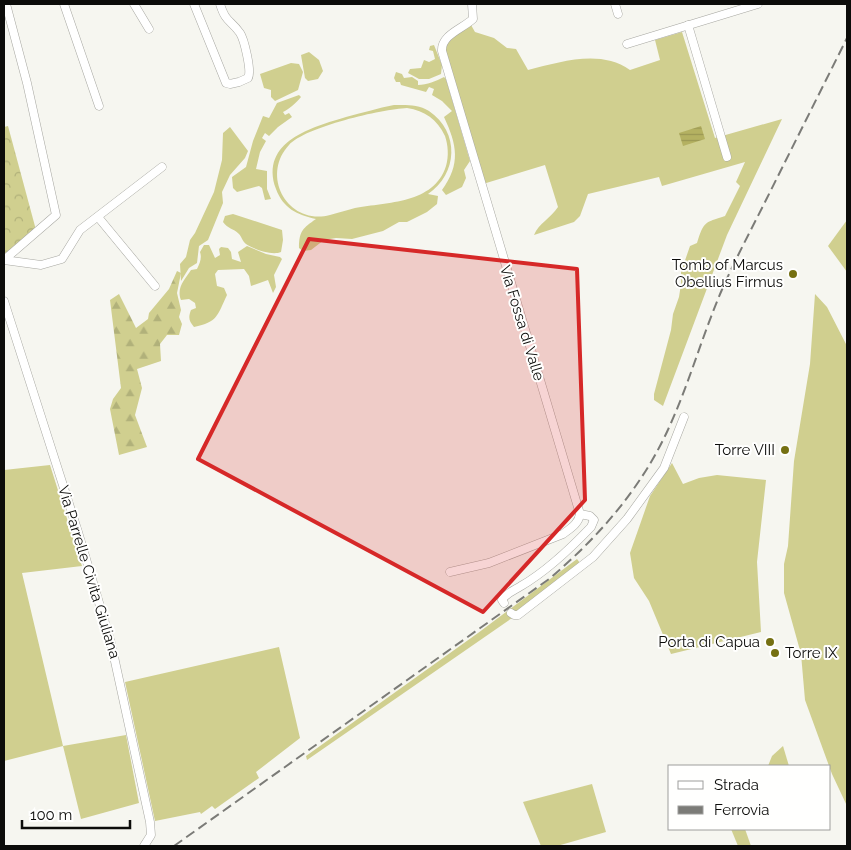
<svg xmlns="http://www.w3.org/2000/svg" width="851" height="850" font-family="Raleway,sans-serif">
<defs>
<pattern id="forest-firs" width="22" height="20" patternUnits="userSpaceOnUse" patternTransform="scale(1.25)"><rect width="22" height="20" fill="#d0cf8f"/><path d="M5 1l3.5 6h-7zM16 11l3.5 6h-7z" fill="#b1b17a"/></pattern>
<pattern id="park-crowns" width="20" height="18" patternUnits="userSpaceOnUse" patternTransform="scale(1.25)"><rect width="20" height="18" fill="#d0cf8f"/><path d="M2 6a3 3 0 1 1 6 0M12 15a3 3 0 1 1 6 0" fill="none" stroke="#b1b17a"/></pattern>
<pattern id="water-rules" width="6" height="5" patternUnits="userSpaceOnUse" patternTransform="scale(1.25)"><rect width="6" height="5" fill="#b4b161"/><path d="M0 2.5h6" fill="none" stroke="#9a9753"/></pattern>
</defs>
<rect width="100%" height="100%" fill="#f6f6f0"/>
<g fill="#d0cf8f" fill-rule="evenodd">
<path d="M471 25 475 32 494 38 507 48 516 49 528 70C561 62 600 49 630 70L660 60 655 40 682 32 715 138 782 119 727 235 663 406 654 400V394L671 330 673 314 679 297 681 284V272L690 246 697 243C704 221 704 223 725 216L740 186 736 182 745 162 662 186 659 177 588 194 580 216 574 222 534 235C539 223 551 218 558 207L545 165 483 184 444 48 448 40Z"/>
<polygon points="434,45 442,65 441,74 429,79 419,79 408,73 410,69 421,68 424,60 429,62 435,59 433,51 429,50 430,46"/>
<polygon points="309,52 319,60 323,71 318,79 308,81 305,78 301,55"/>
<polygon points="291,63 299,64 303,72 298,90 275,101 271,97 271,90 264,88 260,74"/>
<path d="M396 72 402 74 404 78 412 77 418 81V85C427 85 436 81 444 77L446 79 470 161 464 170 466 178 462 187 446 195 442 190C461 164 457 145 444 117L452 111 442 101 432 95 434 89 429 87 426 92 401 85 400 82H396L394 78Z"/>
<path d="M299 95 301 97C297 102 288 110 283 112L285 115 289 113 292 117 278 127 269 136 265 133 262 138 266 141 260 152 256 169 267 171V189L271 199 265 200 262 188 259 186 237 192 233 188 232 177 246 167 253 141 263 116 269 118 277 103Z"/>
<path d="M394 105C406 105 418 104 429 111 460 132 458 174 428 194L438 196 437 204 427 212 407 222H399L383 231 352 239 336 238 324 240 311 250 303 251 299 248C299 231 303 228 316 219 297 215 283 208 276 189 259 141 313 127 346 117 362 113 378 108 394 105ZM407 108C425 111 437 119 445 136 448 145 449 156 446 166 434 204 387 202 355 208 347 210 338 213 330 215 288 226 260 176 289 145 305 127 382 109 407 108Z"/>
<polygon points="230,127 248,151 245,158 230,175 222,192 223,203 208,240 199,246 197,263 189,268 181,281 180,264 186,257 190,240 195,233 214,192 222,160 223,133"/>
<path d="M233 214 282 230 283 240 281 252C272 256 253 249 246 244 242 241 242 237 239 234 233 228 228 229 223 222L225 216Z"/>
<polygon points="847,220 847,272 828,246"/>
<path d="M204 245H209L215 258 220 255 219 249 221 247 228 248 231 252 232 259 241 262 238 252 247 246 266 254 280 257 282 259 274 275 276 287 273 293 268 280 251 286 249 276 244 269 218 270 215 274 217 286 224 288 227 295C217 316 218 322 194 327 189 321 188 318 191 310L196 308 195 303 189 299 181 300C176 288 185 279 191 270L197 269C200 263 202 258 200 252Z"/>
<polygon points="815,294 827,307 847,346 847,806 832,774 805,700 801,654 784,593 784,564 788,546 794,461 810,364"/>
<polygon points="672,463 683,484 699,478 717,475 766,480 757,562 761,632 671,654 649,601 634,578 630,553 650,496"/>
<polygon points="50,465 82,566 22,573 63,746 126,735 139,803 81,819 63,746 4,761 4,470"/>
<polygon points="577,559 580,563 515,613 509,614 512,618 307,760 306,756 478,633"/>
<polygon points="279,647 300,738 256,772 259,778 215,809 212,806 201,814 200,812 155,821 125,682"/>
<polygon points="783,746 789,766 768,766 772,756"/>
<polygon points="592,784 606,832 557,846 541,846 523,802"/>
<polygon points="731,829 745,829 751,846 738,846"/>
</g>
<polygon fill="url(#forest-firs)" points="177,271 181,273 177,293 181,310 179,317 182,324 179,335 167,335 160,344 161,361 137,369 142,388 135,415 147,447 119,455 110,409 113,399 121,388 110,300 119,294 136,328 148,319 149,313 169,289"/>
<polygon fill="url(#park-crowns)" points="8,126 36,230 6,256 4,251 4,127"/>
<polygon fill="url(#water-rules)" points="701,126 705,139 683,146 679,133"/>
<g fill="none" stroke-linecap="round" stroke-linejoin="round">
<g stroke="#a8a8a2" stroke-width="9">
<g id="minor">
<polyline points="64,4 99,106"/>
<polyline points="134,4 149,29"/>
<path d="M194 4 226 83 230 84 239 82 248 78C252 71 244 39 240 33 230 19 226 23 220 4"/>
<polyline points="615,4 618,14"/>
<polyline points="688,25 727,157"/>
<polyline points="627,44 758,4"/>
<polyline points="98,217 155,286"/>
<polyline points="4,260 56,215 27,83 6,4"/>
<polyline points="4,260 41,265 62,259 80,230 162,167"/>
<polyline points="4,301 78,532 111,643 150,822 151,835 144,846"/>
<path d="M450 572 489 563 563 534C571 528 579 523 580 514L442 51C441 35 462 29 473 19L472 4"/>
<path d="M504 603 502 600C506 593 515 590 521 586 547 571 570 549 591 527L594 520 590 516 580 514"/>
<polyline points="511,613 514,615 518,615 593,557 627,519 664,468 684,417"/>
</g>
</g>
<use href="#minor" stroke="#fff" stroke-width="8"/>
<path stroke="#7b7b77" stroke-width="2" stroke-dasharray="10 5" stroke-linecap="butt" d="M174 846 549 579C601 535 644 485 671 423 691 378 704 330 724 285 737 256 752 228 766 200 793 146 820 92 847 38"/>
</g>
<path fill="#d62828" fill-opacity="0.2" stroke="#d62828" stroke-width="4" stroke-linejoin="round" d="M309 239 577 269 585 500 483 612 198 459Z"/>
<g fill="#757012" stroke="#fffffe" stroke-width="2">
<circle cx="793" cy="274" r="5"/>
<circle cx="785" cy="450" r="5"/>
<circle cx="770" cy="642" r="5"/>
<circle cx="775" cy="653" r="5"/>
</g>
<g text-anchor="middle" stroke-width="4" stroke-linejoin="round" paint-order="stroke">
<g font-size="15" fill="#0c0c0a" stroke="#fffffe" text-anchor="end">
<text x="783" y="270">Tomb of Marcus<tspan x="783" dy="17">Obellius Firmus</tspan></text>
<text x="775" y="455">Torre VIII</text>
<text x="760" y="647">Porta di Capua</text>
<text x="785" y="658" text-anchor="start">Torre IX</text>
</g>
<g font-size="15" fill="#0c0c0a" stroke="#fffffe">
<text transform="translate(522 323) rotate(73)" y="5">Via Fossa di Valle</text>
<text transform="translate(89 572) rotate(73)" y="5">Via Parrelle Civita Giuliana</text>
</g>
</g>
<rect width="851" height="850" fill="none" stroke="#0c0c0a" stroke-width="10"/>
<rect x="668" y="765" width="162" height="65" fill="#fffffe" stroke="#9e9e9c"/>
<rect x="678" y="781" width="25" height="8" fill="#ffffff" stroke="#9e9e9c"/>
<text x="714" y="790" font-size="15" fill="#0c0c0a">Strada</text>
<rect x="678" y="806" width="25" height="8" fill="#7b7b77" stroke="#9e9e9c"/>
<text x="714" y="815" font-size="15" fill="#0c0c0a">Ferrovia</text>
<path d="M22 820v8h108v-8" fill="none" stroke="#0c0c0a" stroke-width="2.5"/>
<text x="30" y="820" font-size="15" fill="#0c0c0a" stroke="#fffffe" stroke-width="4" paint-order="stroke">100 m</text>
</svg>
